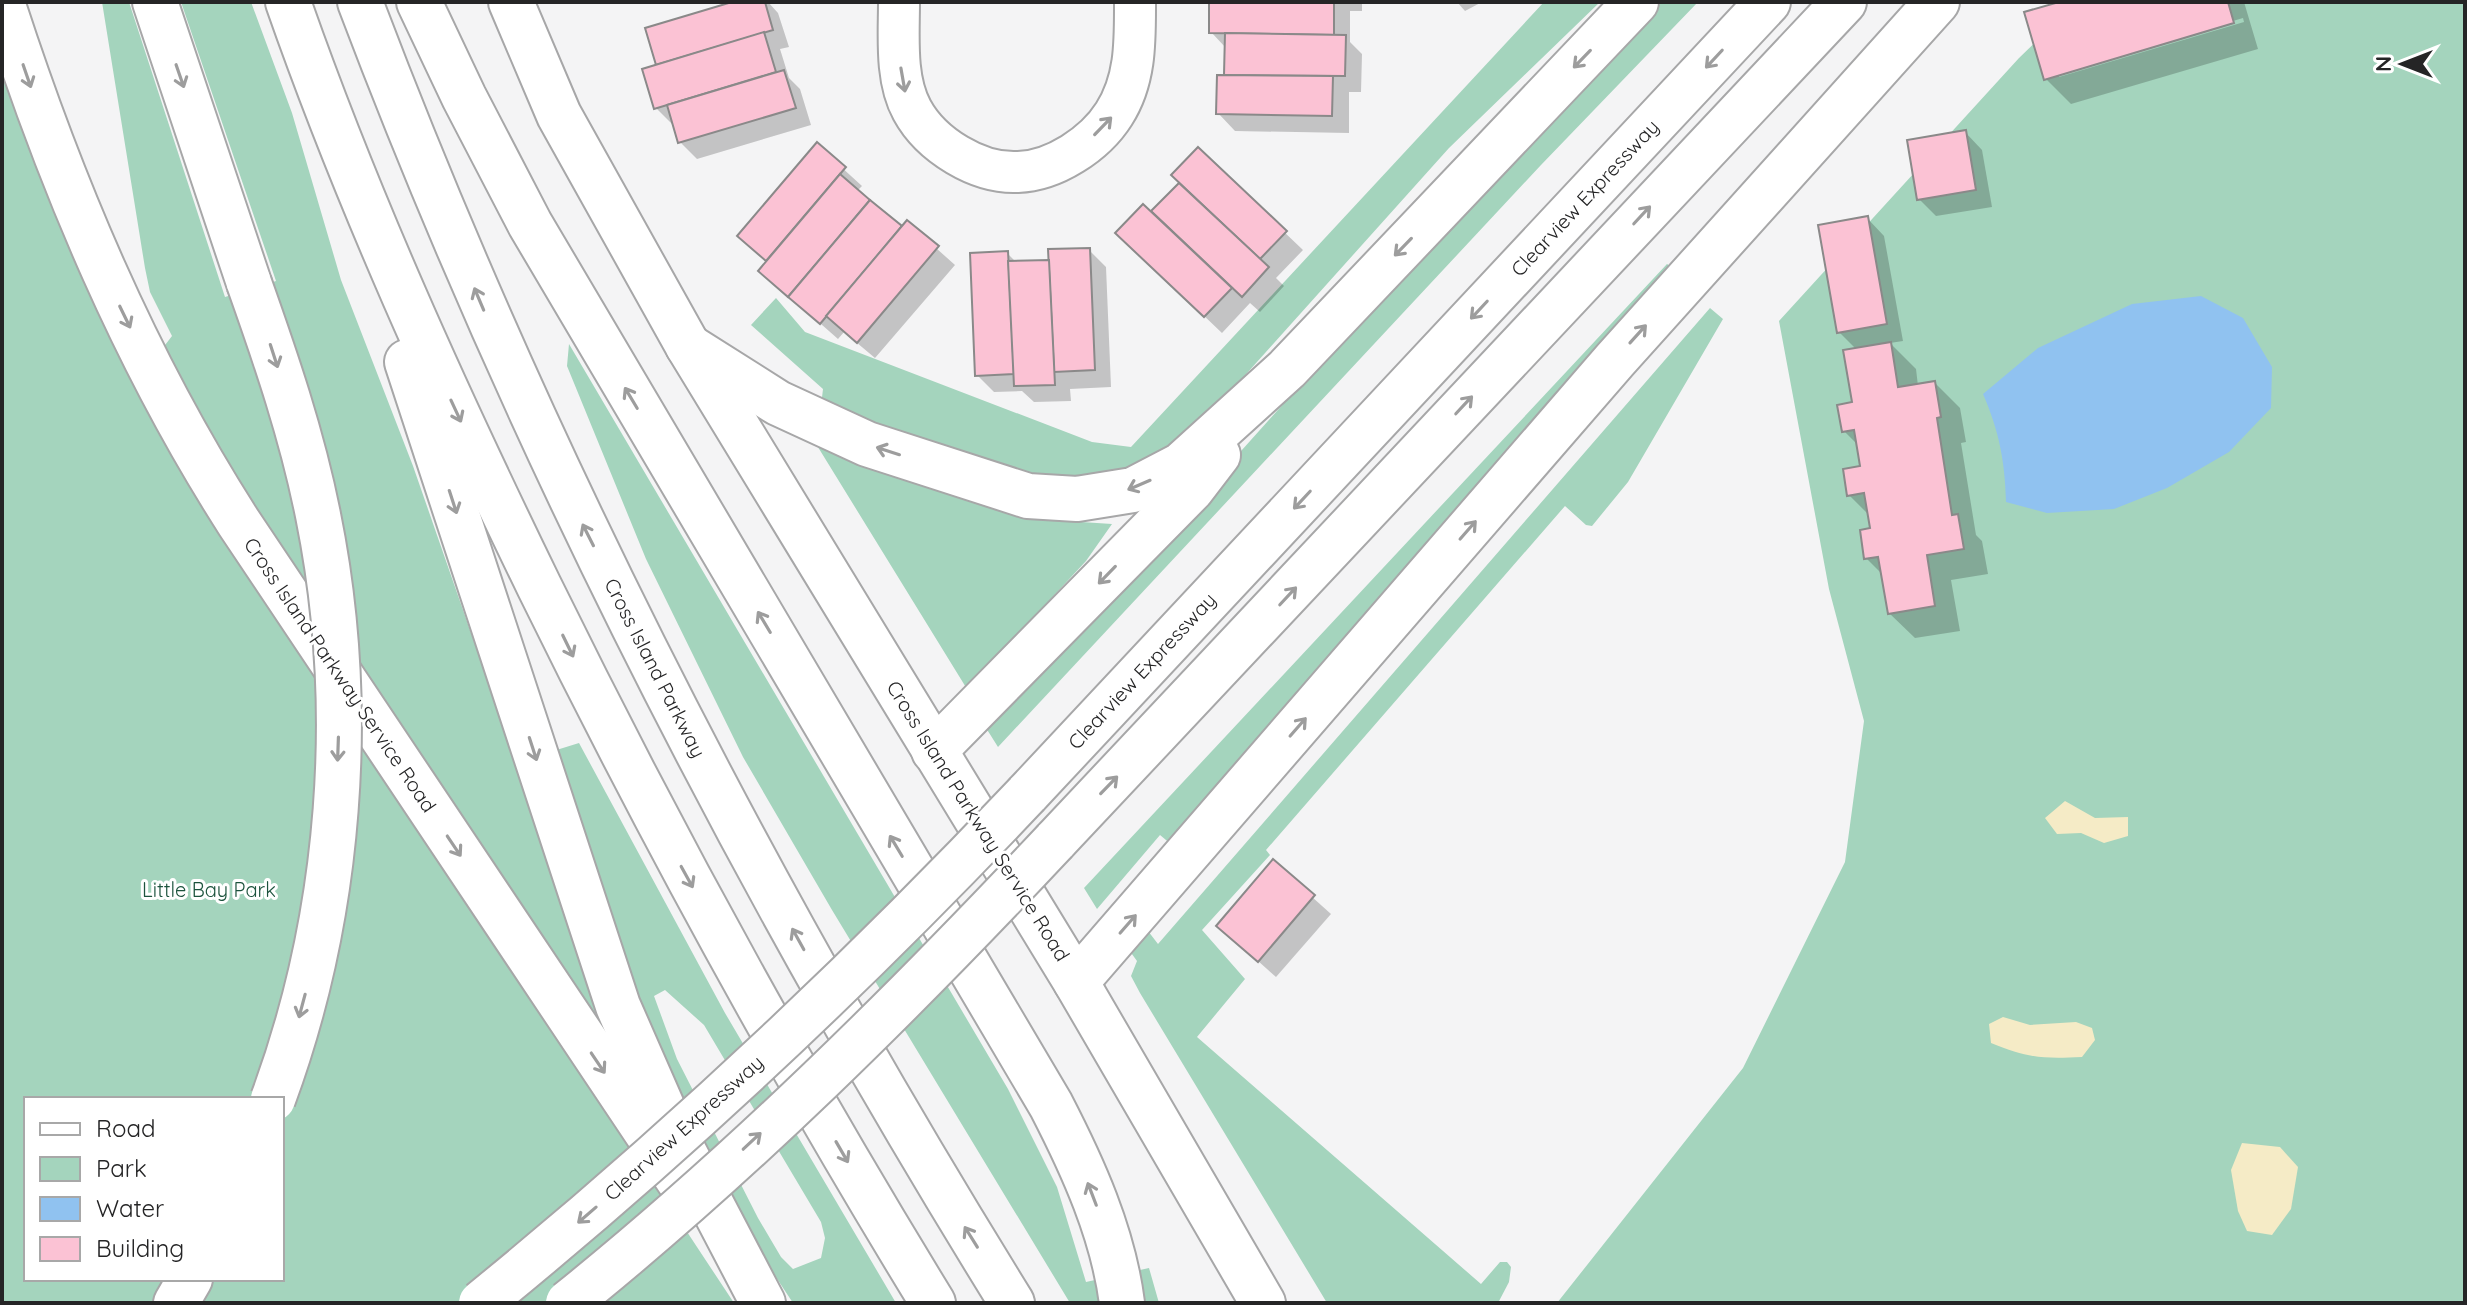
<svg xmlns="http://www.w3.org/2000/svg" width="2467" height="1305" font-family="Quicksand,sans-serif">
<rect width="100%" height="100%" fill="#f4f4f5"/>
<g fill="#a4d4bd" fill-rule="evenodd">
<polygon points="102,2 129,2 225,297 276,281 181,2 251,2 292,113 341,280 413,466 611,1036 598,1027 265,528 162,349 172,336 150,292 145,268"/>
<polygon points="1544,2 1600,2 1449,148 1187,440 1133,472 1032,484 821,406 823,389 751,325 776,298 805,332 1092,442 1131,447"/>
<polygon points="1662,2 1698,2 1541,165 998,747 981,720 1198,499 1524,136"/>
<polygon points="2077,2 2465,2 2465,1303 1557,1303 1743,1068 1845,862 1864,721 1829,589 1779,321 2019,58"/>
<path d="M2 63 58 219 127 370 168 446 734 1303H2ZM26 1099H282V1279H26Z"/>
<polygon points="1667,264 1673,268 1172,845 1160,835 1097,909 1084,888"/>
<polygon points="1710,308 1723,319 1628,482 1592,526 1586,525 1565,506 1266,850 1270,855 1202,930 1245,979 1197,1037 1481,1284 1500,1262 1507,1262 1511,1267 1509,1282 1498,1303 1327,1303 1140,993 1131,976 1137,961 1129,950 1148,931 1158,944"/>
<polygon points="569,344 1008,1089 1057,1187 1086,1282 1149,1268 1159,1303 1070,1303 832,910 743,757 646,559 567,366"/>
<polygon points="813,439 912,477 1036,519 1112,524 1086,561 967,689"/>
<path d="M579 743 725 1013 896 1303H793L762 1256 662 1069 550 752ZM665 990 704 1025 821 1222 825 1238 821 1258 793 1269 781 1257 758 1218 677 1059 654 996Z"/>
</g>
<g fill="#f5ebc6">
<polygon points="2065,801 2095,818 2128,817 2128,836 2104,843 2081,833 2057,834 2045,818"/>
<path d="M2003 1017 2030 1025 2076 1022 2092 1028 2095 1040 2082 1057C2043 1059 2027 1058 1991 1043L1989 1024Z"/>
<polygon points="2242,1143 2280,1147 2298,1167 2291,1209 2272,1235 2247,1231 2238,1211 2231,1170"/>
</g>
<path fill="#90c2f0" d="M2201 296 2243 318 2272 367 2271 408 2229 452 2167 488 2114 509 2047 513 2006 502C2005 461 1999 431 1983 394L2038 348 2132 304Z"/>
<g fill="#0003" fill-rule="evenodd">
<polygon points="739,2 768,2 778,13 789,47 780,49 789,78 800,89 811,125 697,159 680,142 673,125 656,108 659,66"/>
<polygon points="1211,2 1362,2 1362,11 1350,11 1350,42 1362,54 1361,92 1349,92 1349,133 1235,131 1218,113 1226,76 1226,48 1211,32"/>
<polygon points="1457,2 1482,2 1465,11"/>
<path d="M2066 2H2244L2258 49 2071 104 2045 78ZM2243 18 2244 22 2059 77V73Z"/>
<polygon points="1965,132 1982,150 1992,207 1936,216 1919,199"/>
<polygon points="817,145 862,186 857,191 902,229 908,223 955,265 875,358 844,332 838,339 761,271 768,263 757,253"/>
<polygon points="1198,150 1303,250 1276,278 1284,286 1260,312 1250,303 1222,333 1135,250 1151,214 1182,183"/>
<polygon points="1867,218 1884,236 1903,341 1890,343 1916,369 1918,386 1935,383 1960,408 1966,442 1961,443 1976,535 1982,541 1988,574 1951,580 1960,631 1915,638 1889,613 1883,575 1866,558 1873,530 1871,517 1849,495 1862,468 1858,445 1844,431 1854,404 1857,350 1839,332"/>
<polygon points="1089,250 1106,267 1111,387 1070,389 1071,401 1034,402 1022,391 994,392 977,375 1007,253 1017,263 1051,262"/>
<polygon points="1273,862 1331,914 1276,977 1219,926"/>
</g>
<g fill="#fbc2d4" stroke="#8a8989" stroke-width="2">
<polygon points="732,2 765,2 773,30 656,65 645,28"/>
<polygon points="1209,2 1334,2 1334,35 1209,33"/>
<polygon points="2059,2 2228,2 2234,23 2044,80 2024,12"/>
<polygon points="764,32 776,72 654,109 642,69"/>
<polygon points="1225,33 1346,35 1345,76 1224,75"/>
<polygon points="784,70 796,108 678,143 667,105"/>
<polygon points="1217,75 1333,76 1332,116 1216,114"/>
<polygon points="1966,130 1976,190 1917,200 1907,140"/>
<polygon points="817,142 846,167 766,261 737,236"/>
<polygon points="1198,147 1287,231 1260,259 1171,175"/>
<polygon points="840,174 870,200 788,297 758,271"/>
<polygon points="1179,183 1269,267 1242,297 1151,211"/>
<polygon points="870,200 902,226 820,324 788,297"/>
<polygon points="1143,204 1232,288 1204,317 1115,233"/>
<polygon points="1868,216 1887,324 1837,333 1818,225"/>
<polygon points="907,220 939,246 857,343 826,316"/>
<polygon points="1090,248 1095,370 1054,372 1048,249"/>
<polygon points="1008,251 1014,374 975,376 970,253"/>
<polygon points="1049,260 1055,385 1014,386 1008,261"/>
<polygon points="1891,342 1898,387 1935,381 1941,417 1937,418 1952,515 1958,514 1964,549 1927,555 1935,606 1888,614 1878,557 1864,559 1860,530 1870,528 1864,493 1847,496 1843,469 1860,466 1854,430 1842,432 1837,405 1852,402 1843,350"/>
<polygon points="1273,859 1315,895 1258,962 1216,926"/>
</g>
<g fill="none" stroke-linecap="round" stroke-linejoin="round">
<g stroke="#a7a7a8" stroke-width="44">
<path id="street" d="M899 2C899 36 895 79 912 110 931 145 978 174 1018 172 1054 171 1095 144 1114 114 1136 80 1135 41 1135 2"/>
</g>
<g stroke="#a7a7a8" stroke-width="48">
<g id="secondary">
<path d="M2 2C61 184 135 361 239 523L679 1181"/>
<polyline points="511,2 559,115 688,346 1076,982 1263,1303"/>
</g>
</g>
<g stroke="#a7a7a8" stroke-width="48">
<g id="highway">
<polyline points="155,2 249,283"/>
<path d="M288 2C358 202 446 395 539 586 659 831 790 1070 933 1303"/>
<path d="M360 2C532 457 756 890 1012 1303"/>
<path d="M419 2 464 97 530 224 1051 1105C1083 1167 1113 1233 1122 1303"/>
<polyline points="688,346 778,403 867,444 1028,496 1077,499 1133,490 1181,465 1287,369 1636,2"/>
<polyline points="407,362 618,1006 671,1127 763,1303"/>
<polyline points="934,751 1192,489 1218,455"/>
<polyline points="1027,794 1768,2"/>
<polyline points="1055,841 1844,2"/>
<polyline points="1076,982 1615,360 1937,2"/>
<polyline points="176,1303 190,1279"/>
</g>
</g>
<use href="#street" stroke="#fff" stroke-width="40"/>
<use href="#secondary" stroke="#fff" stroke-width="44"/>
<use href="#highway" stroke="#fff" stroke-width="44"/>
<g stroke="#a7a7a8" stroke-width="48" stroke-linecap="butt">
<g id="highway-bridge">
<path d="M249 283C276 359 302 435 318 515 357 707 341 915 273 1099"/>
<path d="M481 1303C674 1146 856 975 1027 794"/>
<path d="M568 1303C741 1164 903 1003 1055 841"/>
</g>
</g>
<use href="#highway-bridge" stroke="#fff" stroke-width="44"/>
</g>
<defs><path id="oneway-shaft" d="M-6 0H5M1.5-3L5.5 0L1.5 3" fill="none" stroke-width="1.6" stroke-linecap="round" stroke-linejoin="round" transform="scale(2)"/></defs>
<g stroke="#9d9d9d">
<use href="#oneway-shaft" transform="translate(1582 59) rotate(134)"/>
<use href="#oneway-shaft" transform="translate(1714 59) rotate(133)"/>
<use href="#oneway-shaft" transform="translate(27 76) rotate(71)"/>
<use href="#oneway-shaft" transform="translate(180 76) rotate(71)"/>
<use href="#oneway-shaft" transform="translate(903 80) rotate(80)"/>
<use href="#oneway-shaft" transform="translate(1103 126) rotate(-46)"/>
<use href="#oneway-shaft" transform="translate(1642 215) rotate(-47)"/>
<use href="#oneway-shaft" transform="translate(1403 247) rotate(134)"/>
<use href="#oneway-shaft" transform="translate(479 299) rotate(-113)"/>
<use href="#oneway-shaft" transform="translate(1479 310) rotate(133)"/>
<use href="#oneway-shaft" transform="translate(125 317) rotate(64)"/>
<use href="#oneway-shaft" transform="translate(1638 334) rotate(-48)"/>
<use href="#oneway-shaft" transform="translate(274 356) rotate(72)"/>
<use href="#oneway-shaft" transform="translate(631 398) rotate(-121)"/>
<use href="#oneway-shaft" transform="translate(1464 405) rotate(-47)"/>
<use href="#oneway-shaft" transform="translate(456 411) rotate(65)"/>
<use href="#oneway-shaft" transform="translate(888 451) rotate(-162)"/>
<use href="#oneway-shaft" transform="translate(1139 485) rotate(157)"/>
<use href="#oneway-shaft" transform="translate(1302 500) rotate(133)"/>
<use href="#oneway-shaft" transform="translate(453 502) rotate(72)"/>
<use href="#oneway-shaft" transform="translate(1468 530) rotate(-49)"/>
<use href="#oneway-shaft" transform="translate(588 535) rotate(-117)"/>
<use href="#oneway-shaft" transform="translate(1107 575) rotate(134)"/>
<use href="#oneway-shaft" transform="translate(1288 596) rotate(-47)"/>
<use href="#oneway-shaft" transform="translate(764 622) rotate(-121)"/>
<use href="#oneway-shaft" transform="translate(568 646) rotate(64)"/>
<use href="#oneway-shaft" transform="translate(1298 727) rotate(-49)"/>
<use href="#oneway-shaft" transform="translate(338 749) rotate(92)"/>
<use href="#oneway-shaft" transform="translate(533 749) rotate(72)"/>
<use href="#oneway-shaft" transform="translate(1109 785) rotate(-46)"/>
<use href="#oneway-shaft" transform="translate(454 846) rotate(56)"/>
<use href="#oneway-shaft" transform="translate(896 846) rotate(-121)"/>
<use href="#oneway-shaft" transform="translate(687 877) rotate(61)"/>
<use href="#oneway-shaft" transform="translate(1128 924) rotate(-49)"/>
<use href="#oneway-shaft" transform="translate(798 939) rotate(-119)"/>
<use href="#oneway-shaft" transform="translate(302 1006) rotate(105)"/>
<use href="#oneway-shaft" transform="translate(598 1063) rotate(56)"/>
<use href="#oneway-shaft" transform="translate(752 1141) rotate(-43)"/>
<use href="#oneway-shaft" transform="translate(842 1152) rotate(60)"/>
<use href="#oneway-shaft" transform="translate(1092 1194) rotate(-111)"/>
<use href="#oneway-shaft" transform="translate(587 1215) rotate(139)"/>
<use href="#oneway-shaft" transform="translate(971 1237) rotate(-122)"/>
</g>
<g text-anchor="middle" stroke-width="6" stroke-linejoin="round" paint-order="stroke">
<g font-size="20" fill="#252526" stroke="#fff">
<text transform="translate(1585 198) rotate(-47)" y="7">Clearview Expressway</text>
<text transform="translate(655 668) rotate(63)" y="7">Cross Island Parkway</text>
<text transform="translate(1142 671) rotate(-47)" y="7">Clearview Expressway</text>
<text transform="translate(340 675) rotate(56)" y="7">Cross Island Parkway Service Road</text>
<text transform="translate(978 821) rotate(58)" y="7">Cross Island Parkway Service Road</text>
<text transform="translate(684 1128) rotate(-42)" y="7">Clearview Expressway</text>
</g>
<g font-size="20" fill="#1c533d" stroke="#fff">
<text x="209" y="897">Little Bay Park</text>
</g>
</g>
<rect width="2467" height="1305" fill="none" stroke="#252526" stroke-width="8"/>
<rect x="24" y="1097" width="260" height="184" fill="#ffffff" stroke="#a8a8a8" stroke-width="2"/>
<rect x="40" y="1123" width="40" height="12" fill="#ffffff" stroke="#a8a8a8" stroke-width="2"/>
<text x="96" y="1137" font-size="24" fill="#252526">Road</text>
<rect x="40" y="1157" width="40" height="24" fill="#a4d4bd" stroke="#a8a8a8" stroke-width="2"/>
<text x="96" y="1177" font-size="24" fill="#252526">Park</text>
<rect x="40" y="1197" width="40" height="24" fill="#90c2f0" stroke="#a8a8a8" stroke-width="2"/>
<text x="96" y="1217" font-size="24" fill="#252526">Water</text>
<rect x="40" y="1237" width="40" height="24" fill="#fbc2d4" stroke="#a8a8a8" stroke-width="2"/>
<text x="96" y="1257" font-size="24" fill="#252526">Building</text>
<g transform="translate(2403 64) rotate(270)" stroke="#ffffff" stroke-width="6" paint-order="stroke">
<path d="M0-6L14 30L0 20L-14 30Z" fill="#252526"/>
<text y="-12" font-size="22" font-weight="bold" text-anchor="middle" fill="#252526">N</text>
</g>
</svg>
